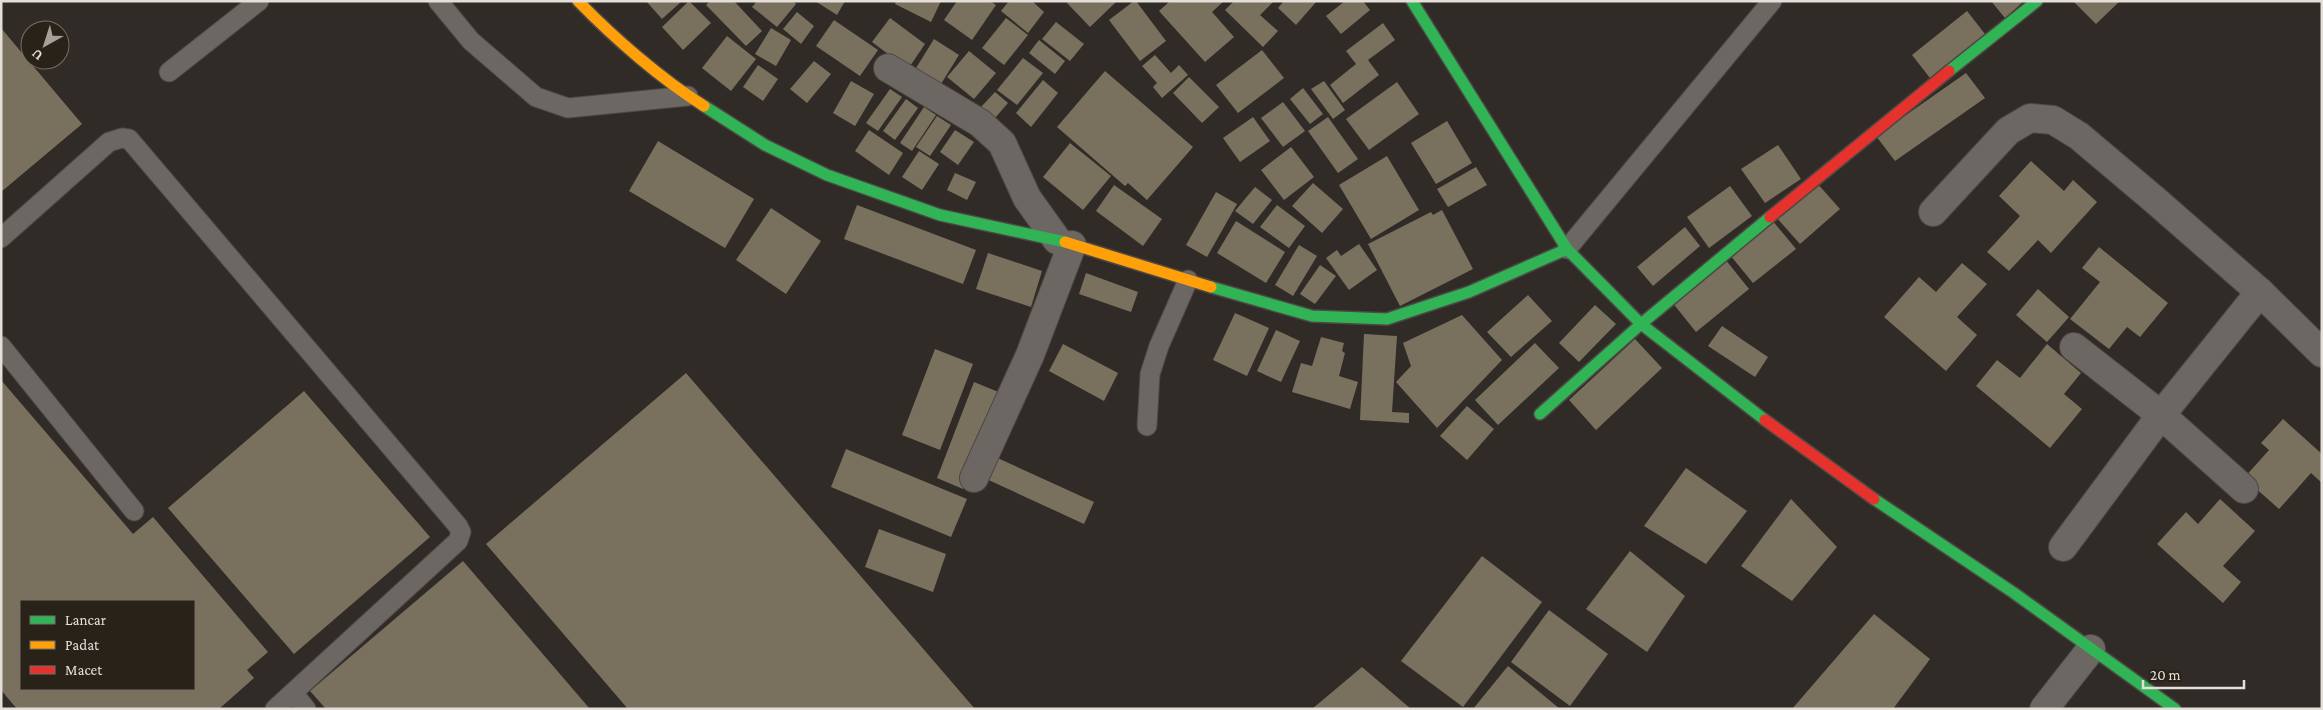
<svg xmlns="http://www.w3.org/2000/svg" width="2323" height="710" font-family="'Crimson Pro',serif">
<rect width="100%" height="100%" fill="#302b26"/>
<g fill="#79715e" fill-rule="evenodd">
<polygon points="646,1 682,1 662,19"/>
<polygon points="689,1 711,23 683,50 662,27"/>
<polygon points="710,1 734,1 762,31 746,46 706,5"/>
<polygon points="757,1 793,1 796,4 777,27 752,7"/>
<polygon points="815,1 845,1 837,15"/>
<polygon points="896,1 941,1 931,22 895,4"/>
<polygon points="957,1 990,1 996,5 972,40 944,20"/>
<polygon points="1009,1 1032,1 1044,12 1028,33 1001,11"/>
<polygon points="1069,1 1117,1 1090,27 1067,3"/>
<polygon points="1134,1 1136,1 1166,41 1140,61 1109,20"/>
<polygon points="1170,1 1224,1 1212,12 1234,37 1205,62 1159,11"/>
<polygon points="1234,1 1274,1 1260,15 1278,31 1263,47 1225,10"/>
<polygon points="1284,1 1317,1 1296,25 1278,8"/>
<polygon points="1345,1 1363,1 1370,10 1341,34 1326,16"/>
<polygon points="1991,1 2024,1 2005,18"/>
<polygon points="2073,1 2120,1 2096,24"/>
<polygon points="1967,11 1985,34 1930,78 1912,55"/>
<polygon points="797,12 814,26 801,44 783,29"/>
<polygon points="890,18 925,44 908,69 872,42"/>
<polygon points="1006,18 1028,35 1004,65 982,48"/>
<polygon points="834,20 878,50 860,76 816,46"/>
<polygon points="1056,22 1084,44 1070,61 1042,39"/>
<polygon points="1383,23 1395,40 1368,60 1379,75 1343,103 1330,85 1356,64 1346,51"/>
<polygon points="1,28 82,124 1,192"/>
<polygon points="771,28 791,40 776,66 755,54"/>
<polygon points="727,36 756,59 731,91 702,68"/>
<polygon points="934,39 959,55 941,84 916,68"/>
<polygon points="1039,40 1065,61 1055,74 1029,53"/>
<polygon points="1262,50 1284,78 1238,113 1216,85"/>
<polygon points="969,51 996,73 974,99 947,77"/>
<polygon points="1155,55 1171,73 1179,65 1188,75 1162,98 1153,87 1157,83 1142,66"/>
<polygon points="1023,58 1043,73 1017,105 997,90"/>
<polygon points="814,61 831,74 807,103 790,89"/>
<polygon points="758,65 778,79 763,101 743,87"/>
<polygon points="1105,71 1193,147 1147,200 1128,183 1125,186 1057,127"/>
<polygon points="1966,73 1985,98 1895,161 1876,136"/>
<polygon points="1189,77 1219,107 1202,123 1173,93"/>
<polygon points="1043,80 1058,93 1031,127 1016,113"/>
<polygon points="851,81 874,94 855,126 833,113"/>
<polygon points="1324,81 1345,110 1333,119 1311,89"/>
<polygon points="1397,82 1419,114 1369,150 1346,119"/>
<polygon points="1303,88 1323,114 1310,124 1290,99"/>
<polygon points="890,89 902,97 878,131 866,123"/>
<polygon points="995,92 1008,103 995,118 981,107"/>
<polygon points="906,99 918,108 895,140 883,131"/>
<polygon points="1283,102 1305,131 1283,147 1261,118"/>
<polygon points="924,107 936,115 912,151 900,143"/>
<polygon points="937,116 951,125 930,156 916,147"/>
<polygon points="1253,117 1270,141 1240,162 1223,138"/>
<polygon points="1328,117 1358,159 1338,173 1308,131"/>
<polygon points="1447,121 1472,163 1436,184 1411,143"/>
<polygon points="869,130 903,153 889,175 855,151"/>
<polygon points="955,130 974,142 958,165 940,152"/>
<polygon points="658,141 754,199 725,248 629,191"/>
<polygon points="1070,143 1111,176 1083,210 1043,177"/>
<polygon points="1778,145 1801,179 1765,203 1741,169"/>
<polygon points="1291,147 1314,177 1284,200 1261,170"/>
<polygon points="919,151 939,164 922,190 902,177"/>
<polygon points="1387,156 1419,210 1371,239 1339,185"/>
<polygon points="2031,161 2064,191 2073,180 2097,202 2051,253 2038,240 2009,271 1987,252 2020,216 1999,196"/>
<polygon points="1476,167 1487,185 1448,207 1437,189"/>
<polygon points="955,173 976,182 967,200 947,190"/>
<polygon points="1816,182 1840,209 1800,244 1776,217"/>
<polygon points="1313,183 1343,209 1322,233 1292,206"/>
<polygon points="1114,185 1162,219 1143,246 1096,211"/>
<polygon points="1730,186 1752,216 1709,248 1687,217"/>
<polygon points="1255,187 1272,200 1253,224 1235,211"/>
<polygon points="1216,192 1237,204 1207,257 1186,245"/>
<polygon points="857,205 976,250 963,284 844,239"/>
<polygon points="1277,205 1305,226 1289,248 1260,227"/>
<polygon points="771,208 821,241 786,294 736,260"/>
<polygon points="1442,210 1473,269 1400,306 1368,244 1431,212 1433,215"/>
<polygon points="1772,220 1796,249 1753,283 1730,255"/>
<polygon points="1236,221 1285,252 1266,283 1217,253"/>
<polygon points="1685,227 1700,246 1653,286 1637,267"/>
<polygon points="1359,244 1377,270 1349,290 1326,258 1337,250 1341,256"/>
<polygon points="1299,245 1317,256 1293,296 1275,285"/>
<polygon points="2099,247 2168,303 2140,337 2127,327 2109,349 2070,319 2100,282 2082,268"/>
<polygon points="988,253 1042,271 1031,307 976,289"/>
<polygon points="1725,259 1749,289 1696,332 1672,302"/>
<polygon points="1962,263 1987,284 1957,317 1977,335 1946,371 1884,317 1919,277 1936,292"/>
<polygon points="1320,265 1336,276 1315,304 1300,294"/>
<polygon points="1086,273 1138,292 1131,312 1079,294"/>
<polygon points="2038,289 2069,317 2047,342 2016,315"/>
<polygon points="1528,295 1552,321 1511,357 1487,332"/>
<polygon points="1595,305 1616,324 1579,362 1559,343"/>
<polygon points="1235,313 1269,328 1247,376 1213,360"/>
<polygon points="1462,315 1502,360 1437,428 1396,382 1411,366 1403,343"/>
<polygon points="1722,326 1768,357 1755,377 1708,346"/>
<polygon points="1276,330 1300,341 1281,382 1257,371"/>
<polygon points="1364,334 1397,336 1392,412 1409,413 1409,423 1360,420"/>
<polygon points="1321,337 1344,343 1342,351 1345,353 1339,376 1358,382 1350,409 1292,392 1301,363 1312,366"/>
<polygon points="1635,339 1662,368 1596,430 1569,400"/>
<polygon points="1535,343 1559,368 1498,425 1475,400"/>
<polygon points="1063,344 1118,373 1104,401 1049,371"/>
<polygon points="2047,344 2081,373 2064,394 2082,409 2050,448 1976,386 1997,360 2020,378"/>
<polygon points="935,349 973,364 940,450 902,435"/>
<polygon points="686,373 975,709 628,709 486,544"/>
<path d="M1 380 133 534 153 517 268 652 247 670 254 678 219 709H17L1 690ZM21 601H194V689H21Z"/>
<polygon points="974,382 1001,393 963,489 937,478"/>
<polygon points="304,391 430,537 294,654 168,508"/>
<polygon points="1467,406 1494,429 1467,460 1440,436"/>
<polygon points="2283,419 2322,454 2322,483 2311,473 2279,509 2244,478 2269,450 2261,443"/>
<polygon points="846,449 967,499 951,537 831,487"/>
<polygon points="991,455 1094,502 1084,524 982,477"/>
<polygon points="1686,468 1747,511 1706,564 1644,526"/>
<polygon points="1791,499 1837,547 1792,601 1741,566"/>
<polygon points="2220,499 2255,531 2223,566 2241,582 2223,603 2157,544 2186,512 2198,524"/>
<polygon points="879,529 946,554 933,592 865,567"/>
<polygon points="1630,551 1685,596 1647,652 1586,609"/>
<polygon points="1482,556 1542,602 1463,707 1401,661"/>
<polygon points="463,561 590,709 326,709 310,691"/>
<polygon points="1549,610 1608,654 1570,706 1511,662"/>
<polygon points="1874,614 1930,659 1893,709 1792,709"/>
<polygon points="1508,666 1560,709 1473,709"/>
<polygon points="1362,667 1411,709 1312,709"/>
</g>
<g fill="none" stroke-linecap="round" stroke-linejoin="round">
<g stroke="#4d4844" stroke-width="21">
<g id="lane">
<polyline points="438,1 471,41 536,97 568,108 688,96"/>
<polyline points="169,72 259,1"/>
<polyline points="1,238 109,142 122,138 129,139 458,526 461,532 458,541 275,709"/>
<polyline points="1567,249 1772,1"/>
<polyline points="1,346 134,511"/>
<polyline points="1147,426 1150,374 1159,346 1188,280"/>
<polyline points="294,694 306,709"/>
</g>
</g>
<g stroke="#4d4844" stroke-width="30">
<g id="street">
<polyline points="888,68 980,123 1002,143 1027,198 1057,240"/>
<polyline points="1933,212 2008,131 2030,118 2053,120 2079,136 2156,201 2260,292 2322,353"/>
<polyline points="2074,347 2161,415 2244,489"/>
<polyline points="974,478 1030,355 1072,245"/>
<polyline points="2063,547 2161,415 2260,292"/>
<polyline points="2044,709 2091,649"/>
</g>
</g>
<g stroke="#4d4844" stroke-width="14">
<g id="fast">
<polyline points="1412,1 1567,249 1641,324 1765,420"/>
<polyline points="1949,71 2037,1"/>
<polyline points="704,106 765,145 827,175 940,215 1065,242"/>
<polyline points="1211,287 1312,316 1387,319 1469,292 1567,249"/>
<polyline points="1540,414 1641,324 1770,217"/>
<polyline points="1874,499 2014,593 2175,709"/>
</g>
</g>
<g stroke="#4d4844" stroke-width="14">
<g id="slow">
<path d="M578 1C614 38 661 79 704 106"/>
<polyline points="1065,242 1211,287"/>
</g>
</g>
<g stroke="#4d4844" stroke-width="14">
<g id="jam">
<polyline points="1770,217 1949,71"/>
<polyline points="1765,420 1874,499"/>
</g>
</g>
<use href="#lane" stroke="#6c6763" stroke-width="19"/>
<use href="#street" stroke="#6c6763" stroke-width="28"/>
<use href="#fast" stroke="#30b455" stroke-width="11"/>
<use href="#slow" stroke="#ff9f0a" stroke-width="11"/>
<use href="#jam" stroke="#e5322d" stroke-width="11"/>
</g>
<rect width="2323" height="710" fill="none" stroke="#e4dfd9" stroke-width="5"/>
<rect x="20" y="600" width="175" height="90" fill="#292219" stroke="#746e66"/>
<rect x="30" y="616" width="25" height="8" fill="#30b455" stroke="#746e66"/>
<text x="65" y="625" font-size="15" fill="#e4dfd9">Lancar</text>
<rect x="30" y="641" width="25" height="8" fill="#ff9f0a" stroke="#746e66"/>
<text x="65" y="650" font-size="15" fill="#e4dfd9">Padat</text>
<rect x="30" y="666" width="25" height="8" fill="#e5322d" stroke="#746e66"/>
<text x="65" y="675" font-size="15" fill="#e4dfd9">Macet</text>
<g transform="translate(45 45) rotate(219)"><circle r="24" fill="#292219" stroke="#746e66"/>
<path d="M0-4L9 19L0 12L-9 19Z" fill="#a5a09a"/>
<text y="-8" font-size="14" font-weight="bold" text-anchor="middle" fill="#e4dfd9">U</text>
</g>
<path d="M2143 680v8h101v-8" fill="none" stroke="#e4dfd9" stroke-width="2.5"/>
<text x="2150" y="680" font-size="15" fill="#e4dfd9" stroke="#292219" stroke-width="4" paint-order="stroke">20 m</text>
</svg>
